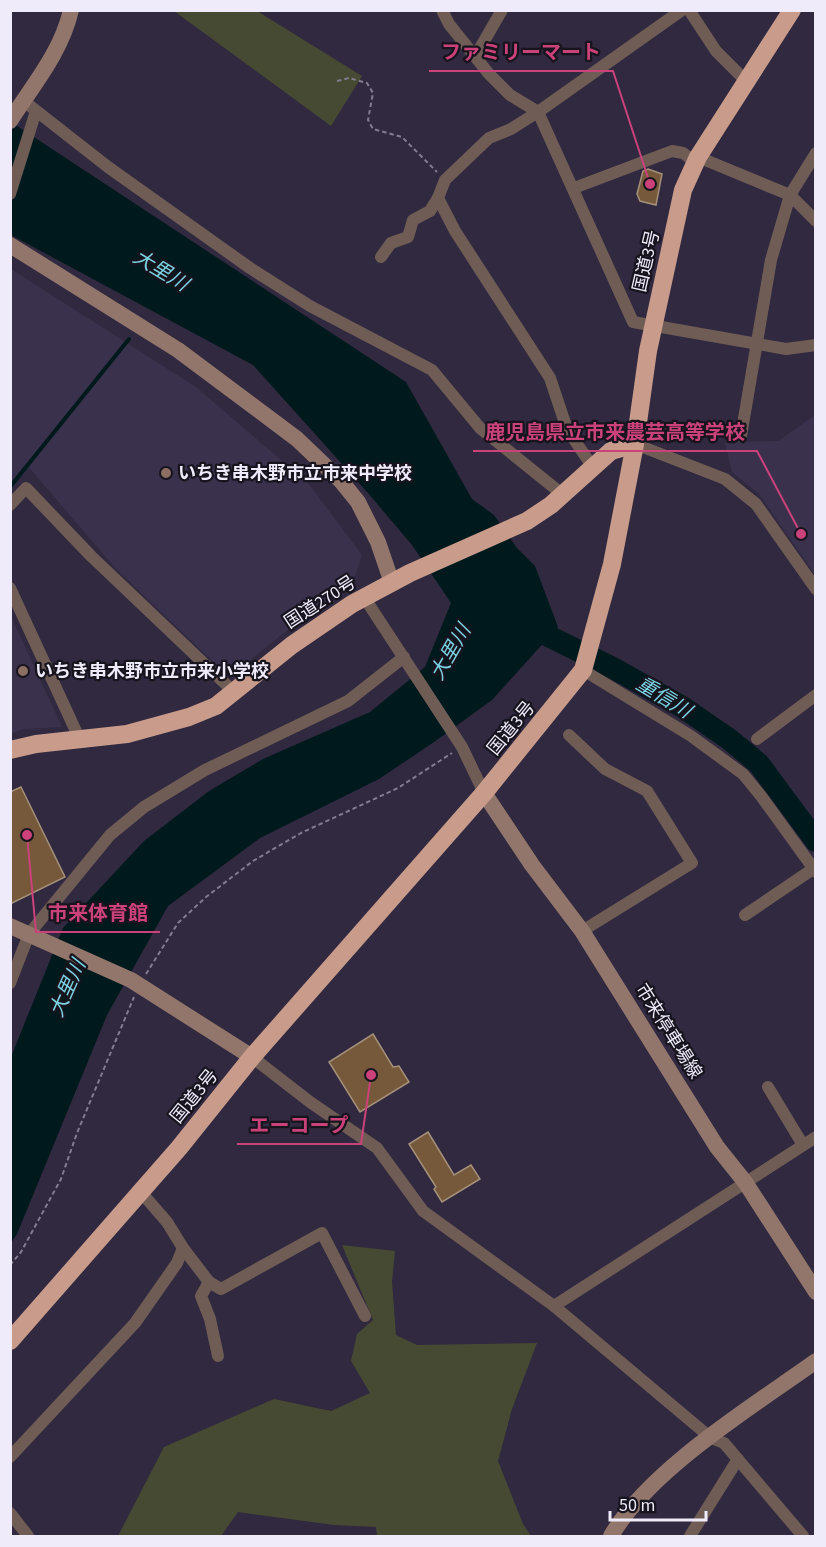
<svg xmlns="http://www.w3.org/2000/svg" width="826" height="1547" font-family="'Source Sans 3','Noto Sans JP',sans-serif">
<rect width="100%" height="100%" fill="#30293f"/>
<g fill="#3a314d">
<polygon points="11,269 196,387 308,483 362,555 355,576 229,677 115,568 26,464 11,483"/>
<polygon points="815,415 815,575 759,494 732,472 725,442 778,441"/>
<polygon points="10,616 11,616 62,727 23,729 11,734"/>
</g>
<g fill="#474a32">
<polygon points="174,11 257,11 362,76 331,126"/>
<polygon points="342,1245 395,1251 392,1282 396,1335 417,1345 537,1343 512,1409 498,1461 523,1524 531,1536 377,1536 376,1527 334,1525 238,1512 221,1536 118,1536 164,1447 274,1399 331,1411 370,1393 351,1361 357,1334 373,1320"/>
</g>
<polygon fill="#00191d" points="11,122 406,382 472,499 494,515 517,548 535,566 558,627 492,700 434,742 379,779 260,838 168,906 107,1015 17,1234 11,1243 11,1057 63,928 144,841 209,791 263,759 370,712 425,667 451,603 412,545 368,493 253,365 11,235"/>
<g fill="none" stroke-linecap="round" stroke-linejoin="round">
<polyline stroke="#00191d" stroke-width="4" points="10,487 129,339"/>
<polyline stroke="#00191d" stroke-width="22" points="522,623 613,668 681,706 729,739 759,764 816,841"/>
</g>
<g fill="#75593a" stroke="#a5907a" stroke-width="1.5">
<polygon points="648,169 662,174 656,205 640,201 637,194 643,171"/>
<polygon points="21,787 65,877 10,904 10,792"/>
<polygon points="373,1034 393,1067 399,1066 409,1082 360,1112 329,1062"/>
<polygon points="428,1132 454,1175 471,1165 480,1179 442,1202 434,1189 436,1187 409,1144"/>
</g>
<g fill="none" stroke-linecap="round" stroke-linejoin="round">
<g stroke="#817c8f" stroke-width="2" stroke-dasharray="4.5 3" stroke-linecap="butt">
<polyline points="337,81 349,78 367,83 373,93 368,120 373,129 402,137 437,172"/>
<polyline points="146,974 178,923 206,897 253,861 301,833 398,788 452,753"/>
<polyline points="10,1265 21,1252 61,1179 77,1133 134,997"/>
</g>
<g stroke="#6f5c55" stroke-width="12">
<polyline points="442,10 449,24 489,74 510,95 538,112 633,322 786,349 816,345"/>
<polyline points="689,10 716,51 745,80"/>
<polyline points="476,55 502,10"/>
<polyline points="25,102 108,167 250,268 310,306 432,370 480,428 562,494"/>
<polyline points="698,157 790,195 816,221"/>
<polyline points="574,188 672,151 683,153 695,162"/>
<polyline points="10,194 36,111"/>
<polyline points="381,257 391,243 408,237 413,220 430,211 438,198"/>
<polyline points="741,436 771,260 790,195 816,153"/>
<polyline points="635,444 725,479 756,504 816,589"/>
<polyline points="592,466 567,429 550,378 455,231 438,198 445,180 489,138 511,129 538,112 682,10"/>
<polyline points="10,505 26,488 91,556 235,693"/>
<polyline points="10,588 80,740"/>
<polyline points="364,597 462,747 484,793"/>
<polyline points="583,670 691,736 743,774 761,796 816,872"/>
<polyline points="569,735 605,769 647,791 692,863 582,931"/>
<polyline points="757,739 816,695"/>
<polyline points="745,915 813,869"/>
<polyline points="10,983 29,934 110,835 144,807 205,770 348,701 404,657"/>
<polyline points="252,1057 310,1102 377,1148 423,1211 554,1306 711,1438 724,1443 803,1536"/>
<polyline points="768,1087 803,1145"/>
<polyline points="183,1248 209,1282 221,1289 322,1233 365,1316"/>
<polyline points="209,1282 201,1296 210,1319 218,1356"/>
<polyline points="554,1306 816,1137"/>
<polyline points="10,1457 135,1323 177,1263 183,1248 167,1222 140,1191"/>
<polyline points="10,1513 28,1536"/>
<polyline points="690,1536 738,1459"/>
</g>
<g stroke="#93766b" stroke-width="16">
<path d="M10 121C33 85 61 53 71 10"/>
<polyline points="10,245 178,350 297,439 341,481 358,502 378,542 392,583"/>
<polyline points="484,793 532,865 582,931 717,1147 745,1182 816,1292"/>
<polyline points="10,926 131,980 252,1057"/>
<path d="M611 1536C650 1469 752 1407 816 1361"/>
</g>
<g stroke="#c89b8b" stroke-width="18">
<polyline points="10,750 36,744 127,734 189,717 216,706 292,645 352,604 410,573 527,521 551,505 611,451 635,444"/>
<polyline points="10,1341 179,1148 252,1057 484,793 583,670 612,564 635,444 648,351 683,190 698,157 792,10"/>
</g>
</g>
<g fill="#8d6e63" stroke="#17141e" stroke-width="2">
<circle cx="166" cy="473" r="6"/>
<circle cx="23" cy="671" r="6"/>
</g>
<g text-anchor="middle" stroke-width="4.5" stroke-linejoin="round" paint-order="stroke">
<g font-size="18" fill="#efebfa" stroke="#17141e">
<text transform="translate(646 261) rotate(-77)" y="6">国道3号</text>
<text transform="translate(320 602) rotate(-33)" y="6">国道270号</text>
<text transform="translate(511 728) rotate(-51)" y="6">国道3号</text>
<text transform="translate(669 1031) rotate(58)" y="6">市来停車場線</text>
<text transform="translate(194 1096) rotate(-51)" y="6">国道3号</text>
</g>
<g font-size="18" font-weight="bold" fill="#efebfa" stroke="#17141e" text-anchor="start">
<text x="178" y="479">いちき串木野市立市来中学校</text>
<text x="35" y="677">いちき串木野市立市来小学校</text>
</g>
<g font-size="20" font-style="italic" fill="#79d3e2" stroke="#17141e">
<text transform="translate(161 270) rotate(31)" y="7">大里川</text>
<text transform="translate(450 652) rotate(-60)" y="7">大里川</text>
<text transform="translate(664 697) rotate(31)" y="7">重信川</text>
<text transform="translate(67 988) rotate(-66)" y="7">大里川</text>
</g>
</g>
<path fill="none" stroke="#cb427b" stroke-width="2" d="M650 184L613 71H429M801 534L757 451H473M27 835L36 932H160M371 1075L361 1144H237"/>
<g fill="#cb427b" stroke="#17141e" stroke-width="2">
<circle cx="650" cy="184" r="6"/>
<circle cx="801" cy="534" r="6"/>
<circle cx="27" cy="835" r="6"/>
<circle cx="371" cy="1075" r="6"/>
</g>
<g font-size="20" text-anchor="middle" font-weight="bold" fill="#cb427b" stroke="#17141e" stroke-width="4.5" stroke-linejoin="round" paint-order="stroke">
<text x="521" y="59">ファミリーマート</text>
<text x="615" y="439">鹿児島県立市来農芸高等学校</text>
<text x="98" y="920">市来体育館</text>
<text x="299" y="1132">エーコープ</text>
</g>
<rect width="826" height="1547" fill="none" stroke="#efebfa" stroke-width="24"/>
<path d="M610 1511v9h96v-9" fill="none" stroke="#efebfa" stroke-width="3"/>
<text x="619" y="1511" font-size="18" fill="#efebfa" stroke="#17141e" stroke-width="4.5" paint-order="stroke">50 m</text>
</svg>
